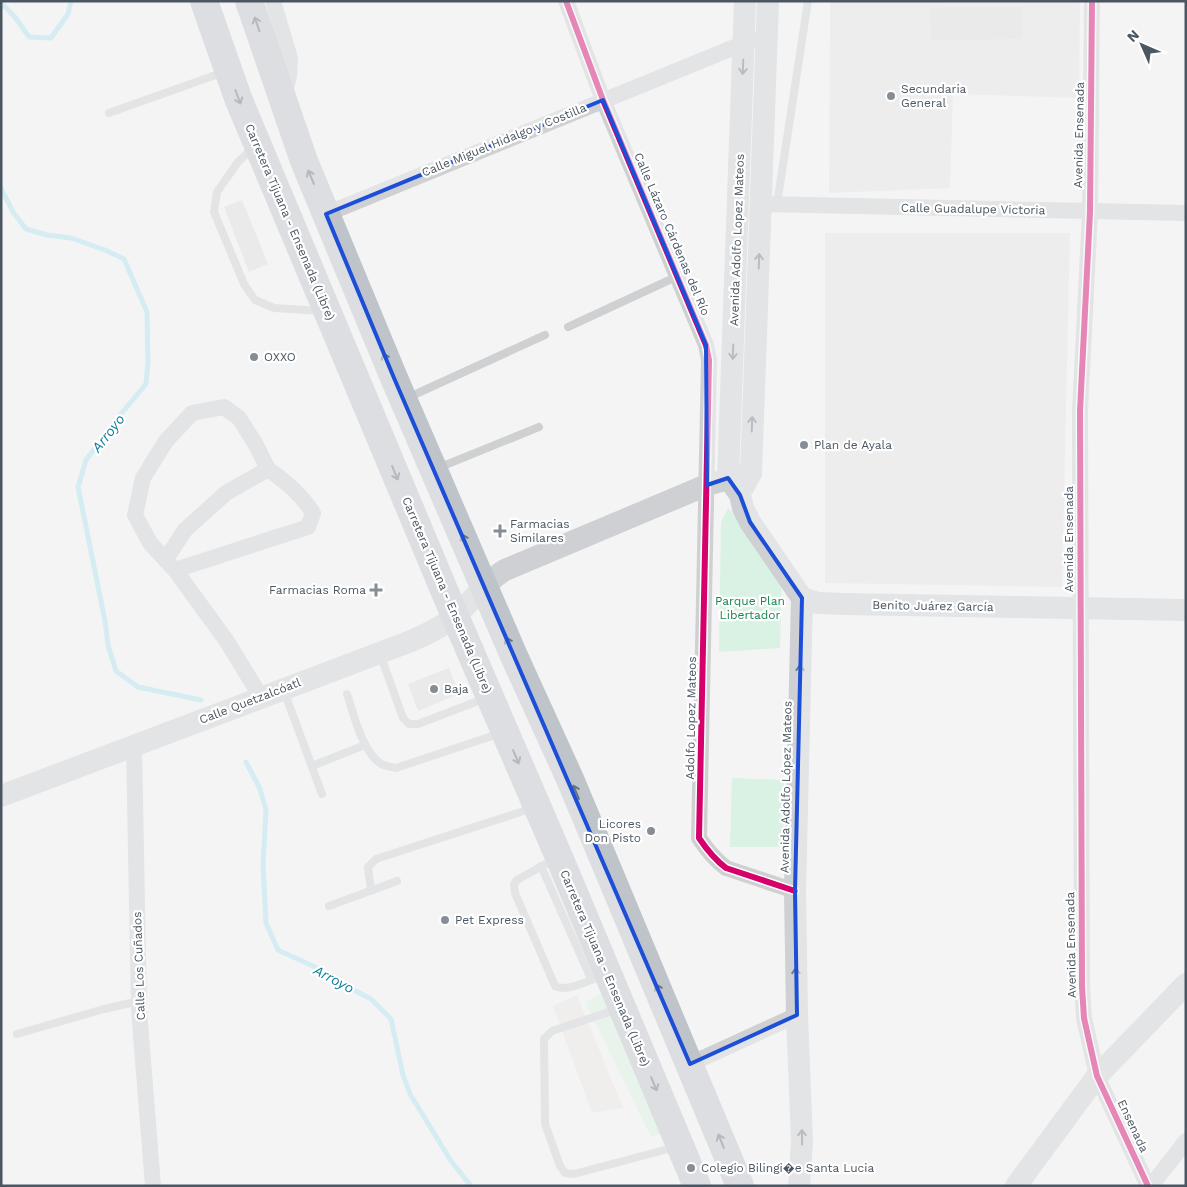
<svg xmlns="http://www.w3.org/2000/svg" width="1187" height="1187" font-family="'Work Sans',sans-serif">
<rect width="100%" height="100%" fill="#f4f4f4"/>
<polygon fill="#e8e7e3" points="577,995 623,1108 592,1113 553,1006"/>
<g fill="#e6e5e6">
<polygon points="830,1 1080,1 1079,98 953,94 950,188 829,193"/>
<polygon points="825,233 1070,233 1062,587 825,583"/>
</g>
<g fill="#d9f2e3">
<polygon points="728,508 782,568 780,648 719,652 721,522"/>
<polygon points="732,778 784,780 783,847 730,847"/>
<polygon points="601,994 662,1133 651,1137 585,1002"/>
</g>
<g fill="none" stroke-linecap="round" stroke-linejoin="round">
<g stroke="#aee2f0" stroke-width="5">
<polyline points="1,3 15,17 29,37 51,38 68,14 71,1"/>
<polyline points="1,188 13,212 26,229 47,235 71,238 105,250 124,259 147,312 148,363 146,384 116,420 86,460 78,487 105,621 108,645 116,671 138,687 201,700"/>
<polyline points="246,762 260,789 266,810 263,864 266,923 278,950 313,966 344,985 371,999 391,1019 403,1075 410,1094 451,1161 471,1186"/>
</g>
</g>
<g fill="#ddddde">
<polygon points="1022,7 1023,39 931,40 930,8"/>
<polygon points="242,200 268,264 249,272 224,207"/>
<polygon points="449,668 459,694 418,711 408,684"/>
</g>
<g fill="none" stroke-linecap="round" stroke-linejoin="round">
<g stroke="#ced0d2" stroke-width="8">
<polyline points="109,113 224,72"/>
<polyline points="254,147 238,162 217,192 214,212 244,284 255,300 274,308 321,311"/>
<polyline points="777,204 808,1"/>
<polyline points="568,327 678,276"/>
<polyline points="407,398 545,335"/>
<polyline points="438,468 539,427"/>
<polyline points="380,654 403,718 409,724 418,724 486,698"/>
<polyline points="284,691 322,794"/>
<path d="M347 694C354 715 362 751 381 764 385 766 391 767 396 768L501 733"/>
<polyline points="312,766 365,745"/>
<path d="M555 859 517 880 514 884 515 893 555 986C567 993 592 979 604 975"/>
<polyline points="541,866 591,979"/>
<polyline points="371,891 368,867 376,859 533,808"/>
<polyline points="329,906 397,881"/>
<polyline points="618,1009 552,1031 544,1039 545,1124 560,1166 565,1173 574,1174 676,1147"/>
<polyline points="17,1034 104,1009 139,1001"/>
</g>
<g stroke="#ced0d2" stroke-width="16">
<polyline points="273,1 290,58 289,76 284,97"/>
<path d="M566 1 603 100 706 345 709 360 699 838C707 850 714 859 726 868L795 891"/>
<polyline points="1092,1 1090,212 1080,411 1082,987 1084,1018 1097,1076 1148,1186"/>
<polyline points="761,204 1186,213"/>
<polyline points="326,214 752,40"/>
<polyline points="166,559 185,530 226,493 268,469 256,445 239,418 224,407 192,413 166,441 143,478 135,515 150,543 175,570 226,640 261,697"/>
<path d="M175 570 308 527 313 513C301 494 286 482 268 469"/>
<polyline points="134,746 139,1010 153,1186"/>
<polyline points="690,1064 797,1015"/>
<polyline points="1151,1186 1186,1141"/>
</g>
<g stroke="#ced0d4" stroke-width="22">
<polyline points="745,1 728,478 740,495 743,508 750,522 802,598 818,603 844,604 1186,610"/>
<polyline points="744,486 751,473 768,1"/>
<path d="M1 796 406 643C423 636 439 629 454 617 472 602 485 582 505 570L707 485 751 473"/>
<polyline points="799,1186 802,1142 797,1015 795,891 802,598"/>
<polyline points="1016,1186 1097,1076 1186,984"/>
</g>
<g stroke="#bec4c9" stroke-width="28">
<polyline points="204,1 238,98 455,616 559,857 697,1186"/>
<polyline points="249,1 304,161 394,378 514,656 570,779 740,1186"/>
</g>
<g stroke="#fff" stroke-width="9">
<g id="cycleway">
<path d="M566 1 603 100 706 345 709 360 699 838C707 850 714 859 726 868L795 891"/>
<polyline points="1092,1 1090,212 1080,411 1082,987 1084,1018 1097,1076 1148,1186"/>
</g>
</g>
<use href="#cycleway" stroke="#d6006c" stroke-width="6"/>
</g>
<defs><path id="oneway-shaft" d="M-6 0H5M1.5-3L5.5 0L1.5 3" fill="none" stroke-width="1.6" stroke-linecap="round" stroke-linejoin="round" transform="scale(1.25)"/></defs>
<g stroke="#67727b">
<use href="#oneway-shaft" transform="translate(257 24) rotate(-109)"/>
<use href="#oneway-shaft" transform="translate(238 97) rotate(69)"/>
<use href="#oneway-shaft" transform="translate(311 177) rotate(-113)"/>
<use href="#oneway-shaft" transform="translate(386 360) rotate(-112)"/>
<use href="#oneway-shaft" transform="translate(395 473) rotate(68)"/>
<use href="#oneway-shaft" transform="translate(465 541) rotate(-114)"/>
<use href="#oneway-shaft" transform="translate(509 644) rotate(-113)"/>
<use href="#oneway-shaft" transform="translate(516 757) rotate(67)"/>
<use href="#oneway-shaft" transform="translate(576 792) rotate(-113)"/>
<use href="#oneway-shaft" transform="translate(659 991) rotate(-113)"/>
<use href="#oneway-shaft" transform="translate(654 1084) rotate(67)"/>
<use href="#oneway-shaft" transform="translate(721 1141) rotate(-112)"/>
</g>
<g stroke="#727b84">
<use href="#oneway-shaft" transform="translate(743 67) rotate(92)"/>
<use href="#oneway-shaft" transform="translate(759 261) rotate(-88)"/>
<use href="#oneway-shaft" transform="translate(733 352) rotate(92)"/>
<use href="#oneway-shaft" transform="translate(752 424) rotate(-88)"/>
<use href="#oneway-shaft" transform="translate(800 672) rotate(-89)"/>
<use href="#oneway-shaft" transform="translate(796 975) rotate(-91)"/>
<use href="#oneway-shaft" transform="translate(802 1137) rotate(-91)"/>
</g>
<path d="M0 0H1187V1187H0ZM603 100 706 345 707 485 728 478 740 495 750 522 802 598 795 891 797 1015 690 1064 394 378 326 214Z" fill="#f4f4f4" fill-opacity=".55" fill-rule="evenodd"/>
<path fill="none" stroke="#1d4ed8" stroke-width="4" stroke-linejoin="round" d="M603 100 706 345 707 485 728 478 740 495 750 522 802 598 795 891 797 1015 690 1064 394 378 326 214Z"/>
<g fill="#868d94" stroke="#fff" stroke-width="2">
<circle cx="891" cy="96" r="5"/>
<circle cx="254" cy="357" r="5"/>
<circle cx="804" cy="445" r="5"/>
<path d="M497.5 523.5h5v5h5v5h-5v5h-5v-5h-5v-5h5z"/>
<path d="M373.5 582.5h5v5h5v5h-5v5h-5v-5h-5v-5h5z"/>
<circle cx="434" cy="689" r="5"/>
<circle cx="651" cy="831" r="5"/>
<circle cx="445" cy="920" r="5"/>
<circle cx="691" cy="1168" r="5"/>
</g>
<g text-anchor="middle" stroke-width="4.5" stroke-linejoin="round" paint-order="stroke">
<g font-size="12" fill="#4a5661" stroke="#fff" text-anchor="start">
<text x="901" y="93">Secundaria<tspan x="901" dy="14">General</tspan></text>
<text x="264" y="361">OXXO</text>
<text x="814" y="449">Plan de Ayala</text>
<text x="510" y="528">Farmacias<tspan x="510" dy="14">Similares</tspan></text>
<text x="366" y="594" text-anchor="end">Farmacias Roma</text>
<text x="444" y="693">Baja</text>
<text x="641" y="828" text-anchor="end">Licores<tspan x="641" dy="14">Don Pisto</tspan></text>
<text x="455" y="924">Pet Express</text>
<text x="701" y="1172">Colegio Bilingi�e Santa Lucia</text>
</g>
<g font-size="12" fill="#4a5661" stroke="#fff">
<text transform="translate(1079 135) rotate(-89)" y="4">Avenida Ensenada</text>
<text transform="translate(504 140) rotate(-22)" y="4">Calle Miguel Hidalgo y Costilla</text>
<text transform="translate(973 209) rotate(1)" y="4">Calle Guadalupe Victoria</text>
<text transform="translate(290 222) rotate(67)" y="4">Carretera Tijuana - Ensenada (Libre)</text>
<text transform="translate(672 234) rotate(67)" y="4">Calle Lázaro Cárdenas del Río</text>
<text transform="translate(737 240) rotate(-88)" y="4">Avenida Adolfo Lopez Mateos</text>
<text transform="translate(1069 539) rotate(-90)" y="4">Avenida Ensenada</text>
<text transform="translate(447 595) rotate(67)" y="4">Carretera Tijuana - Ensenada (Libre)</text>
<text transform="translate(933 606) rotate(1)" y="4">Benito Juárez García</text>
<text transform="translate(250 701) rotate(-21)" y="4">Calle Quetzalcóatl</text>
<text transform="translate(691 718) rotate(-89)" y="4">Adolfo Lopez Mateos</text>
<text transform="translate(786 787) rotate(-89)" y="4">Avenida Adolfo López Mateos</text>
<text transform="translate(1071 945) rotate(-91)" y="4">Avenida Ensenada</text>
<text transform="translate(139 966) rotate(-92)" y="4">Calle Los Cuñados</text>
<text transform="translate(605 968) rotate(67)" y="4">Carretera Tijuana - Ensenada (Libre)</text>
<text transform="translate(1133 1126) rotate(65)" y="4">Ensenada</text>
</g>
<g font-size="12" fill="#17864f" stroke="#fff">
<text x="750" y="605">Parque Plan<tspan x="750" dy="14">Libertador</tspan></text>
</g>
<g font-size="14" font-style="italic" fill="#0c7c9b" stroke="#fff">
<text transform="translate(108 433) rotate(-52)" y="5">Arroyo</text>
<text transform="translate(334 979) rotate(28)" y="5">Arroyo</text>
</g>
</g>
<rect width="1187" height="1187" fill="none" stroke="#4a5661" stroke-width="5"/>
<g transform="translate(1142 45) rotate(315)" stroke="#ffffff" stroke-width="4" paint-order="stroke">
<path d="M0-4L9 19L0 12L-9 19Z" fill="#4a5661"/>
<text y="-8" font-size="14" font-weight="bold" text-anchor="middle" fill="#4a5661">N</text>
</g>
</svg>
